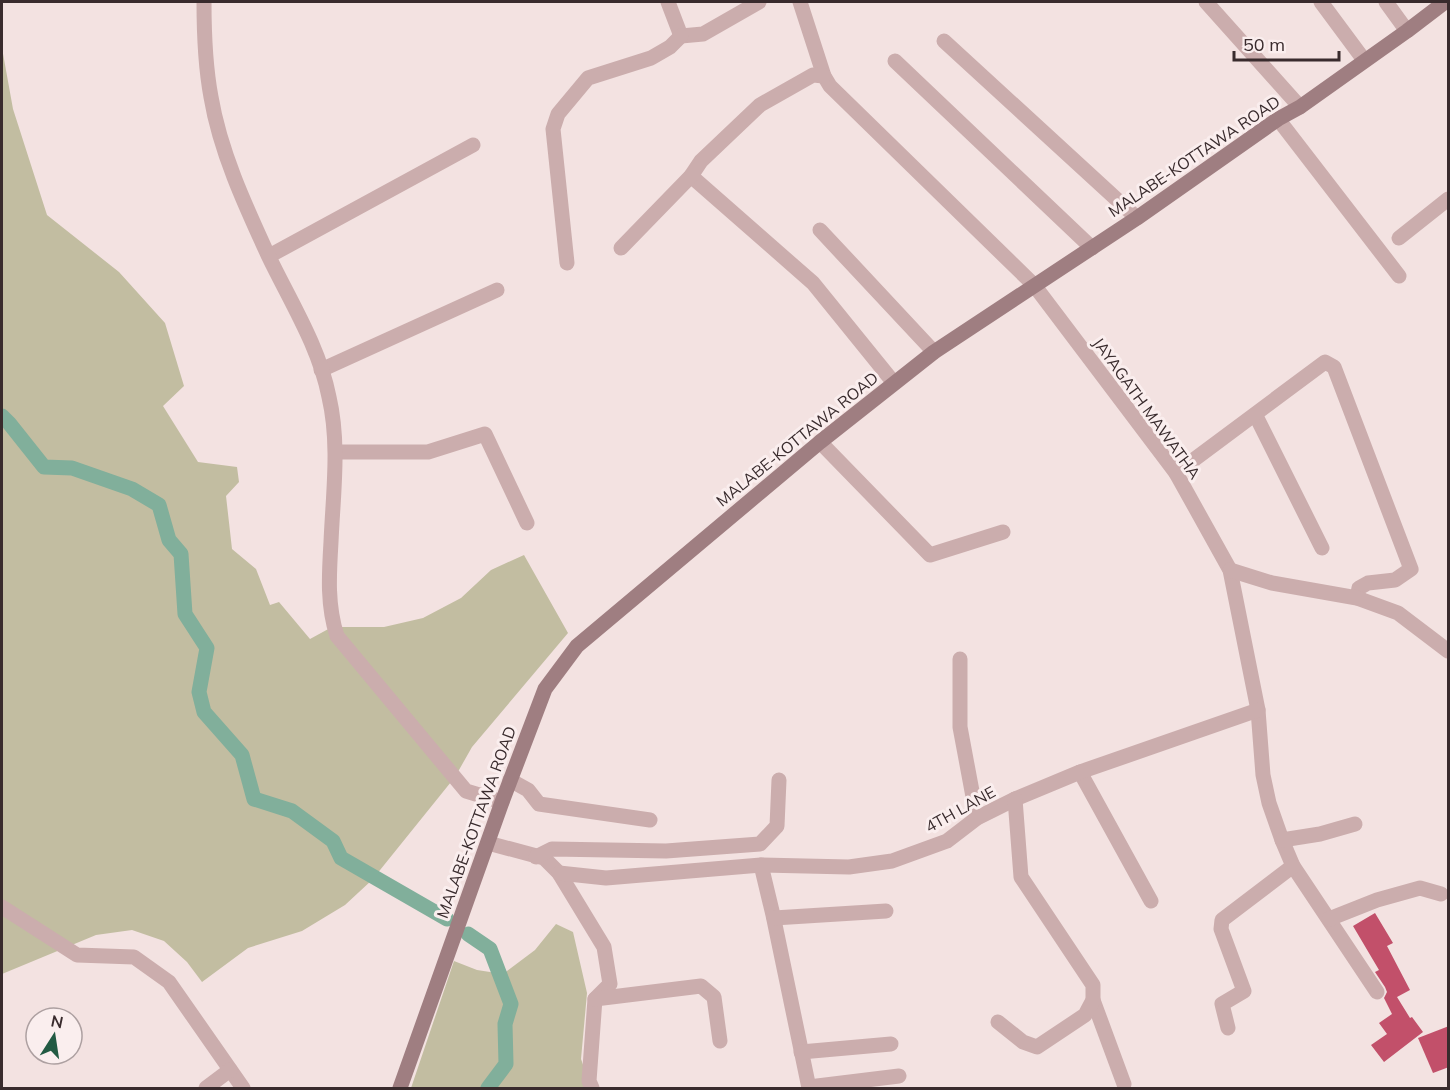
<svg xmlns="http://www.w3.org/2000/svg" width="1450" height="1090" font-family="Mulish,sans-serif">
<rect width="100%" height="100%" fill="#f3e2e1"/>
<g fill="#c2bda1">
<polygon points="2,48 13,109 47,215 119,272 165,323 184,386 163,406 198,462 237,467 239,482 226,496 232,549 256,569 270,605 279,602 310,639 332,627 384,627 423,618 461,598 491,570 524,555 568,633 472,747 455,777 372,880 345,905 302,931 248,948 202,982 187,962 164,941 132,930 96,935 2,974"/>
<polygon points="556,924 573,932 587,993 581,1059 591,1088 411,1088 454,961 477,970 503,974 535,950"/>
</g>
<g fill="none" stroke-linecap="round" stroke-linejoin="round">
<g stroke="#81af9b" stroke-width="15">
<polyline points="2,416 9,423 44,467 72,468 132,489 159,505 169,540 181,554 185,614 207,648 199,692 204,712 242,755 254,799 292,811 333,841 341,858 447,919"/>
<polyline points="468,934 490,949 511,1004 505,1024 506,1064 488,1088"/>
</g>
</g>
<g fill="#c2506a">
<polygon points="1375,913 1393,943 1387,946 1410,990 1397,997 1410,1018 1412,1017 1423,1032 1384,1062 1371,1045 1387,1034 1379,1023 1392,1014 1384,998 1387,992 1385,987 1375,972 1379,970 1353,926"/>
<polygon points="1449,1026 1449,1067 1433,1073 1418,1038"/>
</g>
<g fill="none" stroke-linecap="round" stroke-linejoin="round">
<g stroke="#cbadad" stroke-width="15">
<polyline points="668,2 681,36 703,34 759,2"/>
<polyline points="800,2 824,76 830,86 1034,285 1176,473 1230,570 1258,710 1263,775 1269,803 1282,840 1293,866 1377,992"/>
<polyline points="1206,2 1300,107"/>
<polyline points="1321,2 1364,60"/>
<polyline points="1386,2 1407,31"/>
<polyline points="944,41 1137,218"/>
<polyline points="895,61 1092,248"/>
<polyline points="1278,119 1399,276"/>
<polyline points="691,176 813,283 894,383"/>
<polyline points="820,230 934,352"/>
<polyline points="1399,238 1448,199"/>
<polyline points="621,248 691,176 701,161 760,105 813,75 824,76"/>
<polyline points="269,256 473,145"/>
<polyline points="567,263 553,129 558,114 588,78 651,58 670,47 681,36"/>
<polyline points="321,370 497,290"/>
<polyline points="1256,416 1322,548"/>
<polyline points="820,442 930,555 1003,532"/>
<polyline points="336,452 428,452 485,434 527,523"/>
<polyline points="1176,473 1325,362 1334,367 1411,569 1395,580 1368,583 1359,588 1357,598"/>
<polyline points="1230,570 1272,583 1357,598 1398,613 1448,651"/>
<polyline points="960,659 960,727 977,818"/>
<polyline points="1080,772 1151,901"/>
<polyline points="510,780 528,790 539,804 650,820"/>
<polyline points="1282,840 1320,834 1355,824"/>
<polyline points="488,843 544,858 559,873 604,947 610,984 595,999 589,1081 592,1088"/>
<polyline points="536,857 552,849 666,851 760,844 777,826 779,780"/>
<polyline points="761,865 773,915 809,1088"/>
<polyline points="559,873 606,878 761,865 849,867 892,861 947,841 977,818 1015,799 1080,772 1258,710"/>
<polyline points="2,907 77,955 134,957 169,982 243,1088"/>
<polyline points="774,918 886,911"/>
<polyline points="1329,919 1377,900 1420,888 1441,894"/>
<polyline points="595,999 701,986 714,997 720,1041"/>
<polyline points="1093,1000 1124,1084"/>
<polyline points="998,1022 1023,1042 1037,1047 1085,1015 1093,1000 1093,985 1021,877 1015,799"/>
<polyline points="1228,1028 1222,1004 1244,991 1221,929 1222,920 1293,866"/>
<polyline points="801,1052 891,1044"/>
<polyline points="809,1087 899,1076"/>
<polyline points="206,1088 230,1070"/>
</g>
<path stroke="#cbadad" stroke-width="15" d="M204 2C204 34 205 65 211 97 220 151 245 205 268 255 290 301 319 346 329 397 340 444 333 494 331 542 329 575 327 605 337 636L466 791 502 802"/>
<polyline stroke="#9f7e81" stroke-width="15" points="400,1088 502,802 545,689 577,646 820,442 934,352 1137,218 1278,119 1300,107 1407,31 1445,2"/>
</g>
<g text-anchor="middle" stroke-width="6" stroke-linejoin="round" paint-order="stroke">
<g font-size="16" fill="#392b2d" stroke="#faeeee">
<text transform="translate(1194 156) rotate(-34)" y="6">MALABE-KOTTAWA ROAD</text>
<text transform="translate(1147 408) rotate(54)" y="6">JAYAGATH MAWATHA</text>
<text transform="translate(797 439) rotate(-39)" y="6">MALABE-KOTTAWA ROAD</text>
<text transform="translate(960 809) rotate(-29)" y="6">4TH LANE</text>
<text transform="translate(476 822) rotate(-70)" y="6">MALABE-KOTTAWA ROAD</text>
</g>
</g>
<rect width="1450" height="1090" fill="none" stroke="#392b2d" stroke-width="6"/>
<g transform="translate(54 1036) rotate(12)"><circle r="28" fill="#faeeee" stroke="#ada0a1" stroke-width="1.5"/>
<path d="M0-4.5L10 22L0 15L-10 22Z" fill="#225a43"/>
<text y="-9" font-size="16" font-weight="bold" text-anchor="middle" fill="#392b2d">N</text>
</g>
<path d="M1234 51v9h105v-9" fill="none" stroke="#392b2d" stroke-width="3"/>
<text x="1243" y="51" font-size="18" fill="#392b2d" stroke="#faeeee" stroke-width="4.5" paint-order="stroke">50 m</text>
</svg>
